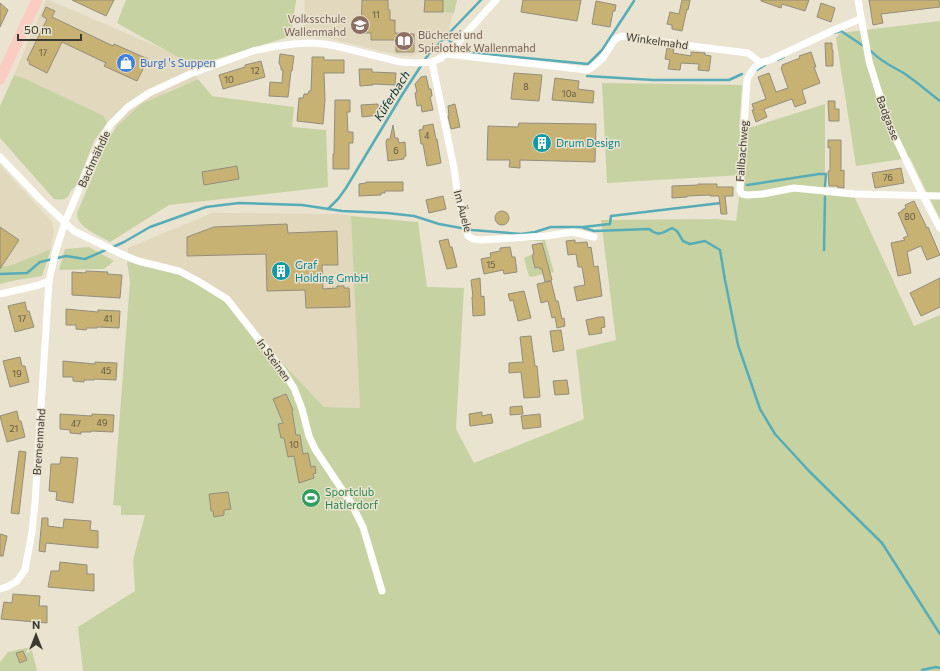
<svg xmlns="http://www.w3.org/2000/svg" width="940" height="671" font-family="Commissioner,sans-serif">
<rect width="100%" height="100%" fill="#e9e3d0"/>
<g fill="#e1d8be">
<polygon points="46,0 49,0 177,55 198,79 168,91 131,113 116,127 107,123 103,116 26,79 14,75"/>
<polygon points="305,0 457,0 448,32 427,53 416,54 413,56 397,55 327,38 303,37"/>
<polygon points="0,165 52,222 54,232 51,249 9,266 0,267"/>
<polygon points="212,213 342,214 351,216 357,314 360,408 324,407 219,296 127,262 128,248"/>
</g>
<g fill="#c7d2a2">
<polygon points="126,0 296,0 291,36 194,66 117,23"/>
<polygon points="443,0 457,0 454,13 443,12"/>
<polygon points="940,21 940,219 910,158 856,166 836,38 840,33"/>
<path d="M14 75 26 79 104 116 107 123 94 141 76 186C66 193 72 202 54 199L0 138V106Z"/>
<path d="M198 79 212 96 294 107 292 127 326 130 328 187 169 205 110 242C102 237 82 229 78 219 78 219 77 214 77 213L108 140 116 127 141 104Z"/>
<polygon points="602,83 742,85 739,131 825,104 825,195 855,198 914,326 940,315 940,671 83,671 78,627 135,591 133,560 145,515 121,515 121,506 113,505 130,282 127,262 180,275 219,296 324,407 360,408 351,216 418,222 427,287 464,288 456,429 474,463 584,419 576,350 616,340 601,220 716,219 736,221 742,175 607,183"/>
<polygon points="543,239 545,240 554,272 531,277 529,276 524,259 525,257 532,255 536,268 548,264 542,241 527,241 527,240"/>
<polygon points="89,247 114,261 104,269 59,270 65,249"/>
<polygon points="51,249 42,276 17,280 0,284 0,267 9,266"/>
<polygon points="31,647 37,671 0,671 0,662 8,652"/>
</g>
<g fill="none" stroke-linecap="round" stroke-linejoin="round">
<g stroke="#56adb7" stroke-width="2.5">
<polyline points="834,33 841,31 862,45"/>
<polyline points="446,38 451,42"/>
<polyline points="461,50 464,52 588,64 602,50 634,1"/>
<path d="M871 51C880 61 891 66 902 72 916 81 927 91 940 101"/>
<polyline points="778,60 784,57"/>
<polyline points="757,70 765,65"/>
<polyline points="587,76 653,80 729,80 742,74"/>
<polyline points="747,185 819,174 826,174 825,186"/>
<polyline points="328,209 338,199 346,188 402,95 428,55 481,0"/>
<polyline points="583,227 610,224 611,216 721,203"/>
<path d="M113 247 124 242 150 227 206 207 239 203 302 205 342 211 387 213 414 216 439 224 472 230 521 234 535 232 551 227H581L594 231 649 229C659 237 662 233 672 228L677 231 683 241 690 244 705 241 720 250 725 280 738 345 760 409 775 434 809 471 882 543 940 634"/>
<polyline points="824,250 825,197"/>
<polyline points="0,274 27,273 40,262 66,256 85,259 108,249"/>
<polyline points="922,670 936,667 940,668"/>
</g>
</g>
<g fill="#c7b274" stroke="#938d7c">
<polygon points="72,0 114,0 106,16"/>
<polygon points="362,0 388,0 388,10 390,10 390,20 395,20 395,33 414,34 414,52 396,52 396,40 371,40 371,33 361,33"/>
<polygon points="425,0 443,0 443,12 424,12"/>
<polygon points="523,0 581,0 577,21 521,12"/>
<polygon points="682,0 690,0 688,10 687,9 682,31 672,29 672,25 667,24 670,12 679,14"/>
<polygon points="761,0 809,0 805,11 782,4 781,8 761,1"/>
<polygon points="869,0 939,0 940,7 881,14 883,23 873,25"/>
<polygon points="596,1 616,5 615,11 613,11 610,27 592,24"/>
<polygon points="0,3 8,10 0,27"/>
<polygon points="821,3 835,8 831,22 817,17"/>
<polygon points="46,7 55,11 52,17 113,46 114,44 148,59 137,81 104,66 106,63 62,42 47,73 29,64 30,62 27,60 47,19 42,16"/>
<polygon points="825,43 832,43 832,50 833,50 833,66 826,66"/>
<polygon points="667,48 674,49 673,53 691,56 691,52 705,53 705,55 711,56 709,71 698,70 699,64 681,63 680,70 668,69 670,60 665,59"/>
<polygon points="811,52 816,67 814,67 820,83 802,90 806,103 795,107 792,99 764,109 767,117 756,122 752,110 754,110 752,104 766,99 758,77 769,73 776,92 788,88 781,68 782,68 782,65 800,58 799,56"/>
<polygon points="280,54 294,56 292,71 291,71 288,97 269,96 270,82 282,83 283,70 281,70 281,67 279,63"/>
<polygon points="312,57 324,57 324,60 344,60 344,73 324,73 325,100 323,124 297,121 299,98 303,98 304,94 308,94 309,91 311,91 312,63"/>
<polygon points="261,61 265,77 223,89 219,75 245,67 245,65"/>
<polygon points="359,69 372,69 372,72 396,73 395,85 373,84 373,85 360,86"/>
<polygon points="514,73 542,75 539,101 511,99"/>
<polygon points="426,76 429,89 431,89 432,96 430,97 433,110 422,112 421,105 417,106 415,93 417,92 415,84 421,77"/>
<polygon points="555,78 579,81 578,89 594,91 593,103 552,100"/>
<polygon points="335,100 350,100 350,112 347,112 348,132 353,132 353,143 349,143 349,169 333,169 333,154 334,154"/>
<polygon points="828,101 835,101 835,109 839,109 839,121 829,121"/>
<polygon points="378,104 379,115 362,117 361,105"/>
<polygon points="455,104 460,127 451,129 448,116 449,116 448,106"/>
<polygon points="519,123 596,124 595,162 520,160 520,168 509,167 510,160 487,160 488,126 518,127"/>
<polygon points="433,124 436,139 437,139 441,163 427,166 423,144 421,144 419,130 423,129 423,126"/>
<polygon points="393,125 395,138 398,138 399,143 405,142 406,156 404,157 404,159 388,161 386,142 387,139 390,139"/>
<polygon points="828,140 841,140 841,171 844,170 844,188 837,187 837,186 829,186 828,171 830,171 830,147 828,148"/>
<polygon points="237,166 239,179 204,185 202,172"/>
<polygon points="901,168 904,183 875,188 872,173"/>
<polygon points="366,182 403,182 403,191 385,191 385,193 381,193 381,195 359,196 359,184 366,183"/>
<polygon points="698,184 717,184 717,187 733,187 733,196 725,196 727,214 721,214 719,196 710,196 710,195 687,196 687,197 672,198 672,186 698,185"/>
<polygon points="443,196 446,209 429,213 426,200"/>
<polygon points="914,201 927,228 928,227 940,255 927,260 921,246 907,252 911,273 898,276 891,243 905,240 903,238 908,236 898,213 902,211 902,210 906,208 905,205"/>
<circle cx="502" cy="218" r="7"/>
<polygon points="287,224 288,233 337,231 338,265 322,265 323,289 337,288 337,286 344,286 344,288 349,288 350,307 306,308 305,290 267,291 266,254 187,256 187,237 214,227"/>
<polygon points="0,227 19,240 0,269"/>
<polygon points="448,239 450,247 452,247 457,267 447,269 439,241"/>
<polygon points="575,240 575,243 587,242 588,248 591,247 594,267 598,266 602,296 577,301 574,287 585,285 582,267 578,267 576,254 568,255 566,241"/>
<polygon points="542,243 552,280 545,282 542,269 540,269 539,267 535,268 532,255 534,254 532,245"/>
<polygon points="510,247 512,257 515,257 517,272 504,274 503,270 484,274 481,259 491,257 490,253 500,251 500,248"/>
<polygon points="86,271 108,272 107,274 122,275 120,298 72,295 72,272 86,273"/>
<polygon points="480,278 481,297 484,296 485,315 473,316 472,297 473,297 471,280"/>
<polygon points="940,278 940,307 921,316 910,293"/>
<polygon points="551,281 556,301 558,301 562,319 564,318 565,326 557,328 555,317 552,318 548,301 541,303 537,284"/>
<polygon points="524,291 531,318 518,321 513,300 510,301 508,294"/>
<polygon points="25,302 27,311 29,311 34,327 15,332 8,306"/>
<polygon points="66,309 98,312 98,310 120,311 119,328 97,327 97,328 87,328 86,330 76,329 76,325 66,325"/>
<polygon points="599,317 604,317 605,327 601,328 602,333 589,335 586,320"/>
<polygon points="561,330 564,350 553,352 550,331"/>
<polygon points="531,336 535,366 537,366 540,397 524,398 521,372 509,373 509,363 523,362 520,337"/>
<polygon points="20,357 22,366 25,366 29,382 10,387 3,361"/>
<polygon points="63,361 95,364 95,362 117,363 116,380 94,379 94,380 84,380 84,382 73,381 73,377 63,377"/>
<polygon points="567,380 569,394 555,395 553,381"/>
<polygon points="286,394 293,410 292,411 296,435 300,435 303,454 308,453 311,467 315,466 316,473 313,474 314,478 299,483 294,456 288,457 284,438 281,438 278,424 283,423 273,399"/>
<polygon points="522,406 523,414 510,415 510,407"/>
<polygon points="17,411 19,421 21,421 25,437 7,442 0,416"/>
<polygon points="482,412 482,416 491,414 493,423 470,426 469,414"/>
<polygon points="60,414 92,416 92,414 114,415 113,432 91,431 91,432 81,432 81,434 70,433 70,430 60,429"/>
<polygon points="540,414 541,427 523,429 521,416"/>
<polygon points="19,451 26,452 19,514 11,513"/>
<polygon points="61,457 78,458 73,503 56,500 57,492 49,491 51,464 60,464"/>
<polygon points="228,492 231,509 224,510 224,515 214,517 213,511 211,511 209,494"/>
<polygon points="42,518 48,518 48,526 63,528 64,519 91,521 90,530 98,531 98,548 46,543 45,552 39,551"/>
<polygon points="0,534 7,536 3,556 0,556"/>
<polygon points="60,562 87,565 87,574 94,574 94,591 48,587 51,571 59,571"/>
<polygon points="13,594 40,596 39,606 47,606 47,623 1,619 4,602 12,603"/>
<polygon points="23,651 27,660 20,663 16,653"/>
</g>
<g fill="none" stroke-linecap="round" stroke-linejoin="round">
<g stroke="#fff" stroke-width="7">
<polyline points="858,0 869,61 888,122 923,196 940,228"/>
<path d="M860 19 834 30 770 60C757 63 752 68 747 80L740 190 742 194 747 195 763 194 794 188 855 194 940 196"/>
<polyline points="446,54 587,70 591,68 602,59 615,39 622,36 700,47 748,53 761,63"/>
<polyline points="432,62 454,168 457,190 463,220 468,236 473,239 481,240 546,236 573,232 594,237"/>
<polyline points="0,157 40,199 74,231 119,253 138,261 179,271 198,281 227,299 253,332 283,371 294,388 302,409 309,436 315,449 351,503 363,527 382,591"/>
<polyline points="0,294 39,285 49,281"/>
<polyline points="0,589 7,587 17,581 25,570 32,532 35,503 49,281 56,250 65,222 96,150 110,125 128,107 149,93 190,74 253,51 272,47 293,44 312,43 324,44 336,46 400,62 418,63 432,62 441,58 453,48 496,0"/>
</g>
<polyline stroke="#fbccc1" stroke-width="11" points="0,79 37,0"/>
</g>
<defs>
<g id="school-disc" transform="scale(1)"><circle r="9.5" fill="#8d6e63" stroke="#e9e3d0"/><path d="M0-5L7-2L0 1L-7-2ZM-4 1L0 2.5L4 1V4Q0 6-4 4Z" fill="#fff"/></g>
<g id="library-disc" transform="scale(1)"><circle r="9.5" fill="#8d6e63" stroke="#e9e3d0"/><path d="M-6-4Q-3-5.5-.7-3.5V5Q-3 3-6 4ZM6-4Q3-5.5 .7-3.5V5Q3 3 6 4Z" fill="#fff"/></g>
<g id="shop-disc" transform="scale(1)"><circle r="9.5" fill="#3f7fe0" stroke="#e9e3d0"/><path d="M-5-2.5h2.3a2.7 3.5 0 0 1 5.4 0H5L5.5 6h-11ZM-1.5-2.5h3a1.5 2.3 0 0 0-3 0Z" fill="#fff"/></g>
<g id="building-disc" transform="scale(1)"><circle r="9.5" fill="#0f9aa8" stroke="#e9e3d0"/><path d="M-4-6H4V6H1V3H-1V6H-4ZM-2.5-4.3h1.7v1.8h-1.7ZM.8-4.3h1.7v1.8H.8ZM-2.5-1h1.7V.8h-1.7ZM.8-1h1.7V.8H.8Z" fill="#fff"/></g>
<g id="stadium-disc" transform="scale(1)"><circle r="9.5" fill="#2e9e5b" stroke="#e9e3d0"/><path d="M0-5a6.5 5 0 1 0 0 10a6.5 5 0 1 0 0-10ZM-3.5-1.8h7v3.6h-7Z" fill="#fff"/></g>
</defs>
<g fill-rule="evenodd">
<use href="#school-disc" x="360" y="25"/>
<use href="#library-disc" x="404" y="41"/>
<use href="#shop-disc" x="126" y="63"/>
<use href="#building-disc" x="542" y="143"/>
<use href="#building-disc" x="281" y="271"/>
<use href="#stadium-disc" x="311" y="498"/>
</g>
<g text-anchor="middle" stroke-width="3" stroke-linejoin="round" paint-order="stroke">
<g font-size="9" fill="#5f5742">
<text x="376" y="18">11</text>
<text x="43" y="56">17</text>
<text x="255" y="74">12</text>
<text x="229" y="83">10</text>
<text x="526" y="90">8</text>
<text x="569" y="97">10a</text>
<text x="427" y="139">4</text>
<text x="396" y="154">6</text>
<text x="888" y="181">76</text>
<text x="910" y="220">80</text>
<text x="491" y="268">15</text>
<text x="22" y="322">17</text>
<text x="108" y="322">41</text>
<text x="106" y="374">45</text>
<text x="17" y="377">19</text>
<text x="102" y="426">49</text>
<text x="76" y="427">47</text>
<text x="14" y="432">21</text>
<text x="294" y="448">10</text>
</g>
<g font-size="11" fill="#785e54" stroke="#e9e3d0" text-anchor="end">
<text x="346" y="23">Volksschule<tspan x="346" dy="13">Wallenmahd</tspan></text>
<text x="418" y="39" text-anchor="start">Bücherei und<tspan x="418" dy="13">Spielothek Wallenmahd</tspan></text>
</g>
<g font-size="11" fill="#3c3932" stroke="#e9e3d0">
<text transform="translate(657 41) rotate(8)" y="4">Winkelmahd</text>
<text transform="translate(888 118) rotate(69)" y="4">Badgasse</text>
<text transform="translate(742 151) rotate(-86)" y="4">Fallbachweg</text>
<text transform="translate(94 159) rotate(-65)" y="4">Bachmähdle</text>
<text transform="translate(463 211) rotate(75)" y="4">Im Äuele</text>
<text transform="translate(274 360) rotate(54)" y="4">In Steinen</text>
<text transform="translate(39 442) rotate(-86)" y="4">Bremenmahd</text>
</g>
<g font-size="11" fill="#366cbe" stroke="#e9e3d0" text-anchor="start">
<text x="140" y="67">Burgl 's Suppen</text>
</g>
<g font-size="11" fill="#0d838f" stroke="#e9e3d0" text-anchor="start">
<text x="556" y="147">Drum Design</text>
<text x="295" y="269">Graf<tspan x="295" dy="13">Holding GmbH</tspan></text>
</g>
<g font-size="11" fill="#27864d" stroke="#e9e3d0" text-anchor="start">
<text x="325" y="496">Sportclub<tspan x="325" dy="13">Hatlerdorf</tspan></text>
</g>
<g font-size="12" font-style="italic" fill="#043135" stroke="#e9e3d0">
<text transform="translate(392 96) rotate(-58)" y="4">Küferbach</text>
</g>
</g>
<g transform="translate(36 635)" stroke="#e9e3d0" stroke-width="3" paint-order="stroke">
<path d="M0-3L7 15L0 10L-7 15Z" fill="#3c3932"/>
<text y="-6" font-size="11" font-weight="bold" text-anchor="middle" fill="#3c3932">N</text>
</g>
<path d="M18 34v6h63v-6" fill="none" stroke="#3c3932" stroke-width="2"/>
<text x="24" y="34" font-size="12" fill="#3c3932" stroke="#e9e3d0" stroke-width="3" paint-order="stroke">50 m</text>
</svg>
